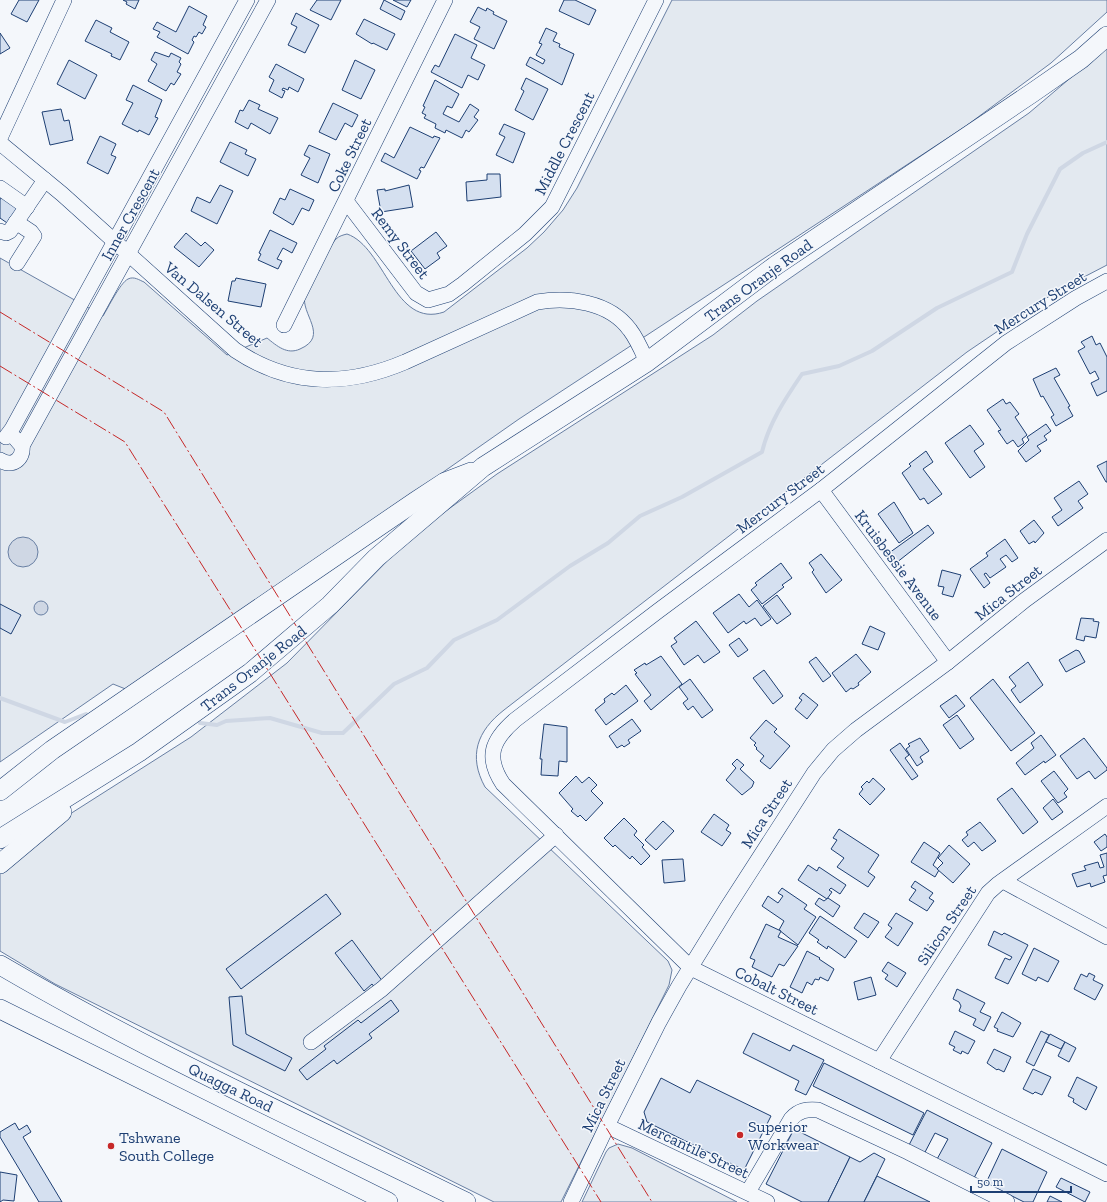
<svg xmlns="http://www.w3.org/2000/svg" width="1107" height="1202" font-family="'Zilla Slab',serif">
<rect width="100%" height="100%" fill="#f4f7fb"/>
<g fill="#e3e9f0" stroke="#687fa3">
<path d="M672 0H1107V12L1051 63 966 126 519 419 289 580 128 690 113 684 0 762V258L103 316C108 308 120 283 128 279 134 276 139 280 144 282L227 355 267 338C277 346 287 355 300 349 330 336 300 314 305 295 306 289 332 242 336 239 339 236 343 235 347 234 385 247 394 329 444 312L527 248 544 232 563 210 577 188Z"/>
<path d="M1107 47V265L1057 291 967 352 504 710C477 731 468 756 485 787L668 961 672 970 669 985 561 1202H494L55 984 0 951V871L70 814 191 737 287 663 399 549 439 516 497 474 713 335 757 301 1029 113Z"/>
<polygon points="618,1144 632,1148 737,1202 582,1202 606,1152 609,1148"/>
</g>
<g fill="#cfd7e4" stroke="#687fa3">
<circle cx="23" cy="552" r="15"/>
<circle cx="41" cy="608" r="7"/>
</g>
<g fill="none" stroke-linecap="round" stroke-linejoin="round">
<g stroke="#cfd7e4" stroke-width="4">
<polyline points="0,698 65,722 86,714"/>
<path d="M200 723 217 725 226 721 270 718 322 733H343L394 684 427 668 454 640 497 620 570 566 608 543 640 516 682 497 762 452C769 423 785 399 802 374L839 366 872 351 937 308 1012 272 1027 234 1060 169 1083 153 1107 142"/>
</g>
</g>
<g fill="#d5e0f0" stroke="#1d3f73">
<polygon points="19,0 39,0 27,22 11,14"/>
<polygon points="123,0 139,0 135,9 126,4 127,2"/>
<polygon points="317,0 341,0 331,20 310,10"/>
<polygon points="384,0 405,11 401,20 380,9"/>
<polygon points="393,0 411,0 407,7"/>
<polygon points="564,0 575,0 596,10 589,25 559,11"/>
<polygon points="189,6 207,16 203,25 206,27 202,34 199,32 196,37 194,36 192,40 194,42 188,54 157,37 160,32 153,29 157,22 176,32"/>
<polygon points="478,7 486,11 487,8 494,12 493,14 507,21 494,49 474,39 480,27 470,22"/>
<polygon points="296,13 319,25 305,53 288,45 297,27 291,24"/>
<polygon points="364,19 395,34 387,50 373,43 372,44 356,34"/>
<polygon points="96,20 112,28 110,32 129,42 120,60 111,56 112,54 85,41"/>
<polygon points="546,28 557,33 553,41 560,44 559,47 574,54 562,85 526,65 530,57 543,64 545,60 536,55 542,44 539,43"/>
<polygon points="0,33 10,48 0,54"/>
<polygon points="455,34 477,45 471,58 485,65 478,80 468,75 462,88 431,72 435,65 439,67"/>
<polygon points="155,52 169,57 171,53 181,58 179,62 181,64 177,72 181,74 174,85 171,83 166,91 148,81 157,64 151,60"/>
<polygon points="69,60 97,75 85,99 57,84"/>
<polygon points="355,60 375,70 361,99 342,90"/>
<polygon points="276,64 304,79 298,92 289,87 288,90 283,88 282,90 285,91 282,98 269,91 274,80 269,77"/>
<polygon points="526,78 548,89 533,120 515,110 524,91 521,89"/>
<polygon points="435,80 459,94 452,108 447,106 443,114 459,122 470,104 479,110 474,117 478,120 469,132 466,130 462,138 446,130 445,133 435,128 436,124 424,118 426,115 422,113 425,107 423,106"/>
<polygon points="133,85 162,100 155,117 158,118 149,135 139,130 138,132 122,124 133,103 126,100"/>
<polygon points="249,100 260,105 258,109 278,118 270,134 251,123 248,129 235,122 240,110 243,111"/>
<polygon points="333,103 358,115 352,127 345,123 336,140 319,132"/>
<polygon points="61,109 64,121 69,120 73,140 50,145 42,112"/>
<polygon points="504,124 525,133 513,163 496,155 505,137 499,134"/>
<polygon points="410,127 433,138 434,136 440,138 424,168 421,167 419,170 421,171 417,179 381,161 385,153 394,158"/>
<polygon points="100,136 116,144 111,155 116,157 108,174 87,163"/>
<polygon points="230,142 247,150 245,154 256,159 248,176 220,162"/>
<polygon points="309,145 330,154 318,183 301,175 310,158 304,155"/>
<polygon points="487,174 500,174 501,197 467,201 466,182 487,180"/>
<polygon points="220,185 233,191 217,224 191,211 197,197 210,203"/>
<polygon points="409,185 413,207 381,212 377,190 385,189 385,191"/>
<polygon points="290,189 314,200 309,211 302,208 293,225 273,213 280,198 285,200"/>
<polygon points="2,198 19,210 10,225 0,218 0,199"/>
<polygon points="270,230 297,243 292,253 283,248 277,259 282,261 278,269 258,260 261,254 259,253"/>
<polygon points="436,232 447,246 437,253 440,258 425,269 411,251"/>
<polygon points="186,233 201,246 205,242 214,250 199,267 174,247"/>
<polygon points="236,278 266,284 261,307 228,301 232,281 235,281"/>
<polygon points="1092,336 1096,345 1100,343 1107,357 1107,391 1097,396 1091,383 1099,379 1095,371 1090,374 1078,351 1085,347 1081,342"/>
<polygon points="1056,368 1060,375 1054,378 1070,406 1068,407 1073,416 1056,426 1051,417 1054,415 1043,396 1041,397 1033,379"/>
<polygon points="1003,399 1006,404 1010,402 1019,414 1015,417 1027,435 1022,439 1024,443 1018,447 1013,440 1007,444 998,431 1001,430 987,410"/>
<polygon points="1046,424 1051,431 1044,436 1047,440 1037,446 1041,451 1026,462 1018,451 1029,440 1027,437"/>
<polygon points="970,425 984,444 974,451 985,467 970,478 945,443"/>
<polygon points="926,451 933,462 923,469 942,494 928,504 924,498 920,500 902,473 911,466 909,464"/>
<polygon points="1107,461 1107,482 1106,482 1097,466"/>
<polygon points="1079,481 1088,494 1078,501 1083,508 1058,526 1052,517 1062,510 1054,498"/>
<polygon points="894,502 913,533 899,543 878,514"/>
<polygon points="1034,520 1044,533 1035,543 1034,541 1029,544 1020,531"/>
<polygon points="928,525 934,533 896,563 889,553"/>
<polygon points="1005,539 1018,558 1012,562 1006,555 1000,559 1006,567 990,578 986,573 984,574 990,583 984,588 970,569 988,556 986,553"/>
<polygon points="821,554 842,580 826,593 812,572 814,570 809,563"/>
<polygon points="781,563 792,578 782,585 784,587 762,604 751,590 757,585 755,583"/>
<polygon points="942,570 961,575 953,597 942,594 944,587 938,586"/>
<polygon points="739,594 749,607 757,600 771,619 761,626 755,618 746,624 744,621 728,633 713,613"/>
<polygon points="777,595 791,614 777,624 763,606"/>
<polygon points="0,604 21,615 11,634 0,628"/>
<polygon points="1081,618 1094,619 1093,621 1099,622 1096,638 1085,636 1084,641 1076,639"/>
<polygon points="696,621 720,652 704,663 698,655 684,665 671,646 677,642 674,638"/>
<polygon points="870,626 885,633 878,650 862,644"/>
<polygon points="739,638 748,650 738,657 729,645"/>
<polygon points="1076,650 1079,651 1085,662 1066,672 1059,660"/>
<polygon points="856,654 871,672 858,683 859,685 853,689 851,688 846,692 832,673"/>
<polygon points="661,656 682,684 651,710 644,701 651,695 635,674 637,673 634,670 645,663 646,665"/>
<polygon points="816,657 831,676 823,682 809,662"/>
<polygon points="1028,662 1043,685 1020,703 1011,690 1016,686 1009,677"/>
<polygon points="764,670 783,696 773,704 753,678"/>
<polygon points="690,679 713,710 702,718 693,706 688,710 683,703 688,699 679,687"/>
<polygon points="993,679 1035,733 1011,751 970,698"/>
<polygon points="626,685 638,701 606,725 595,710 605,702 604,699 612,693 614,695"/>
<polygon points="803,693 818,705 807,719 795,709 802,700 799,698"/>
<polygon points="956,695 965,706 949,718 940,706"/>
<polygon points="957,715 974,739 960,749 943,725"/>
<polygon points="632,719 641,731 628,740 630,743 624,747 622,745 617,748 609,736"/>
<polygon points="766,720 777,729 774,732 790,746 770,769 760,761 764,756 756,749 757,748 754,745 756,743 750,738"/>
<polygon points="544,724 567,727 567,762 559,761 558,776 541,775 542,759 540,759"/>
<polygon points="1041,735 1056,755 1045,763 1044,761 1025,775 1016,763 1034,748 1031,743"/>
<polygon points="920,738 929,751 920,757 923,762 917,766 906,749 910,746 908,744"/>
<polygon points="1084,738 1107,768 1107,770 1095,779 1089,771 1077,779 1060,756"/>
<polygon points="900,743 909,755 905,758 918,776 912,780 890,750"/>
<polygon points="737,759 744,765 740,769 754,782 752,787 742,795 726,780 736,768 732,764"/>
<polygon points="1054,771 1068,789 1064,793 1067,797 1058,803 1041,781"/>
<polygon points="576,776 582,783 589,777 597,785 591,791 603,803 586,821 580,815 578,817 571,811 573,809 559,793"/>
<polygon points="873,778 885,789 870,805 859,794 863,789 861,787 867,781 869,783"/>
<polygon points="1012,788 1038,822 1023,834 997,799"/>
<polygon points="1053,799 1063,812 1052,820 1043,808"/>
<polygon points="714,814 729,825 726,830 731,833 722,846 701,832"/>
<polygon points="624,818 637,831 634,835 644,845 642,847 650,856 641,865 632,856 630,859 615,845 613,847 604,838"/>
<polygon points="663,821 674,831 656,850 645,840"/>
<polygon points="980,822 996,841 982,851 974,842 968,847 962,840 968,835 966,832"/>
<polygon points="839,829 879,855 868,872 875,877 868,887 837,867 844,858 831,849 837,840 833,838"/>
<polygon points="1105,834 1107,837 1107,847 1101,851 1094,842"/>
<polygon points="924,842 940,853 933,865 939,870 935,877 911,862"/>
<polygon points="949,845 970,864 953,883 937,869 943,863 938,858"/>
<polygon points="1107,853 1107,875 1103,876 1105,882 1091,887 1090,883 1077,887 1072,874 1086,870 1084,866 1098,862 1100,868 1104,867 1100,855"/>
<polygon points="683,859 685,881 664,883 662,860"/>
<polygon points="808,865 817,871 819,867 846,885 840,894 831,888 829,890 832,892 827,899 798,880"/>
<polygon points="915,881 933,893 929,898 934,901 927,911 909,900 916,890 911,887"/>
<polygon points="782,888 807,905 804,909 816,917 798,945 779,930 784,921 762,906 768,896 778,903 783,896 778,893"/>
<polygon points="326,894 341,914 241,989 226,969"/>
<polygon points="819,898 824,901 828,898 840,906 833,917 815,904"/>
<polygon points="864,913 879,922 868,938 854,928"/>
<polygon points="896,913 913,923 898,946 885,937 892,928 888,925"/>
<polygon points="820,916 857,941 845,958 828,946 827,949 817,942 819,940 809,933"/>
<polygon points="766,924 781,931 778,937 798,946 784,966 779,964 772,977 752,967 755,960 750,958"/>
<polygon points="994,931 1002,935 1004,933 1028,945 1008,984 995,978 1005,958 1010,960 1012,957 988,945"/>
<polygon points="352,940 383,982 375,988 372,984 364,991 335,953"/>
<polygon points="1034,948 1059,961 1048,982 1038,977 1036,981 1022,974"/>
<polygon points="807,951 820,958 819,959 834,969 828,981 820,977 819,980 815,979 812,985 807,982 802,993 790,987"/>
<polygon points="888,962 906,973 897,987 885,979 888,975 882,971"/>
<polygon points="1089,973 1095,976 1093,980 1103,985 1095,1000 1074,989 1081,974 1087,977"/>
<polygon points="871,977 876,995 858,1000 854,982"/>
<polygon points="957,989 985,1003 980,1012 991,1017 984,1031 973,1025 976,1019 959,1011 961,1006 959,1002 953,999"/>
<polygon points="242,996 246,1034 292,1058 285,1071 233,1045 229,997"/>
<polygon points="391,1000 399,1011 369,1034 372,1038 337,1064 334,1060 307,1080 299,1070 326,1049 324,1046 358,1020 361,1023"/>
<polygon points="1002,1012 1021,1023 1013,1037 997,1031 998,1029 994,1027"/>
<polygon points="955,1031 975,1041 968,1054 962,1051 961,1054 953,1050 955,1047 949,1044"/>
<polygon points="1041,1031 1049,1035 1034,1066 1026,1062"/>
<polygon points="753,1033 790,1051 793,1045 824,1060 806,1095 795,1090 799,1081 743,1053"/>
<polygon points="1050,1034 1065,1042 1061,1049 1046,1042"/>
<polygon points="1065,1042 1076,1048 1069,1062 1058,1056"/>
<polygon points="994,1049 1011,1057 1004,1072 998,1069 997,1070 987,1063"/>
<polygon points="824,1063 924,1113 913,1135 813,1086"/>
<polygon points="1033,1069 1051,1077 1042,1095 1035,1092 1033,1094 1023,1089"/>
<polygon points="1077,1077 1097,1087 1086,1110 1073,1102 1074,1099 1068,1096"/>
<polygon points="661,1078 690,1093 697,1080 771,1116 744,1170 647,1122 644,1112"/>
<polygon points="927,1110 992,1143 973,1180 936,1161 948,1139 935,1133 923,1156 908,1147"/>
<polygon points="15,1123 19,1130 27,1125 31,1132 23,1137 62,1202 39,1202 0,1137 0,1132"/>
<polygon points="794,1129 850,1157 828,1202 802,1202 766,1184"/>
<polygon points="1002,1149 1047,1172 1033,1202 1024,1202 986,1183"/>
<polygon points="874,1153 885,1159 864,1202 828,1202 850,1157 860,1162"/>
<polygon points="0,1172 17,1175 14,1201 3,1200 0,1202"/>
<polygon points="877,1176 930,1202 864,1202"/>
<polygon points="1061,1178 1090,1192 1085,1202 1056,1187"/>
<polygon points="1050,1196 1062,1202 1047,1202"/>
</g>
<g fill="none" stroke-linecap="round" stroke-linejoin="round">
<g stroke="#1d3f73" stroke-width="16">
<g id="minor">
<polyline points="0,138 64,0"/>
<path d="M0 143 62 194 235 350C290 387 346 387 405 362L537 302C568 297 609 301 630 330 637 339 642 351 647 362"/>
<polyline points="0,188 27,207"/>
<polyline points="346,201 416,293 428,300 449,294 463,284 525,234 552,207 656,0"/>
<polyline points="16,222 31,232 34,236 17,263"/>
<polyline points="0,231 6,233 10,231 45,180"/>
<path d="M1107 281 1076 298 1006 343 821 490 658 611 515 720C492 740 485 757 503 784L691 968 1107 1174"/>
<polyline points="284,325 445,0"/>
<polyline points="6,437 12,429 247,0"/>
<polyline points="22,446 268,0"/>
<path d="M0 460C12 468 24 459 22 446L16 439"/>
<polyline points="821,490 948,662"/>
<polyline points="1003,881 1107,937"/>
<polyline points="311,1042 382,989 556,835"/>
<polyline points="879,1061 988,893 998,884 1107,806"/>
<polyline points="607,1126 767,1202"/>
<path d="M748 1192 791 1119C799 1110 807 1109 818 1110L908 1152 1007 1202"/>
<polyline points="571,1202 607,1126 659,1022 679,986 727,908 814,773 833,750 856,730 948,662 1025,600 1107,540"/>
</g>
</g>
<g stroke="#1d3f73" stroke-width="20">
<g id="major">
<polyline points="0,791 52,750 416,501 445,482 471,472"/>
<polyline points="0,839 139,752 250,673 330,605 376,558 483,467 647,362 775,266 1032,93 1081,59 1107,36"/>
<polyline points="0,864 62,812"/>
<path d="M0 965C150 1053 310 1125 466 1202"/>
<polyline points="0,1009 388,1202"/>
</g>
</g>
<use href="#minor" stroke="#f4f7fb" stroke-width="15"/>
<use href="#major" stroke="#f4f7fb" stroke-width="19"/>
<g stroke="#c62828" stroke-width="1" stroke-dasharray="14 3 2 3" stroke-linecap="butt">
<polyline points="0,312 164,412 652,1202"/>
<polyline points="0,366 125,442 601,1202"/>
</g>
</g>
<g fill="#c62828" stroke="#f4f7fb" stroke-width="1.5">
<circle cx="740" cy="1135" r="4"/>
<circle cx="111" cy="1146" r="4"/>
</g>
<g text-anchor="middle" stroke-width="3" stroke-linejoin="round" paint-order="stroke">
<g font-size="16" fill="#1d3f73" stroke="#f4f7fb">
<text transform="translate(564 143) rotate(-63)" y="6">Middle Crescent</text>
<text transform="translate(349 155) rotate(-64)" y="6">Coke Street</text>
<text transform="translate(130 214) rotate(-61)" y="6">Inner Crescent</text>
<text transform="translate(401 243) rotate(53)" y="6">Remy Street</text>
<text transform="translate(758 280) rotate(-36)" y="6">Trans Oranje Road</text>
<text transform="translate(1040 302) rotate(-32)" y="6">Mercury Street</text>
<text transform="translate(214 304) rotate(40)" y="6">Van Dalsen Street</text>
<text transform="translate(780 498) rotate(-37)" y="6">Mercury Street</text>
<text transform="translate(899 565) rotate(53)" y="6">Kruisbessie Avenue</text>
<text transform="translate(1008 592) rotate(-38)" y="6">Mica Street</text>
<text transform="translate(253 668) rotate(-38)" y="6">Trans Oranje Road</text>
<text transform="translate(766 813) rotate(-57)" y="6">Mica Street</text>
<text transform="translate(946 925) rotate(-56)" y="6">Silicon Street</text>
<text transform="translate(777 990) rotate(26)" y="6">Cobalt Street</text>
<text transform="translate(231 1087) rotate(26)" y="6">Quagga Road</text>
<text transform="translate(603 1095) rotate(-64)" y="6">Mica Street</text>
<text transform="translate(694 1148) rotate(25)" y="6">Mercantile Street</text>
</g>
<g font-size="16" fill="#1d3f73" stroke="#f4f7fb" text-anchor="start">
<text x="748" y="1132">Superior<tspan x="748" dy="18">Workwear</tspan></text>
<text x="119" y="1143">Tshwane<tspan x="119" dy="18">South College</tspan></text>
</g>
</g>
<path d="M971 1186v6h100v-6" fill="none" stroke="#1d3f73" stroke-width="2"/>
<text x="977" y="1186" font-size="12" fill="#1d3f73" stroke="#f4f7fb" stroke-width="3" paint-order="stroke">50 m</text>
</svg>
